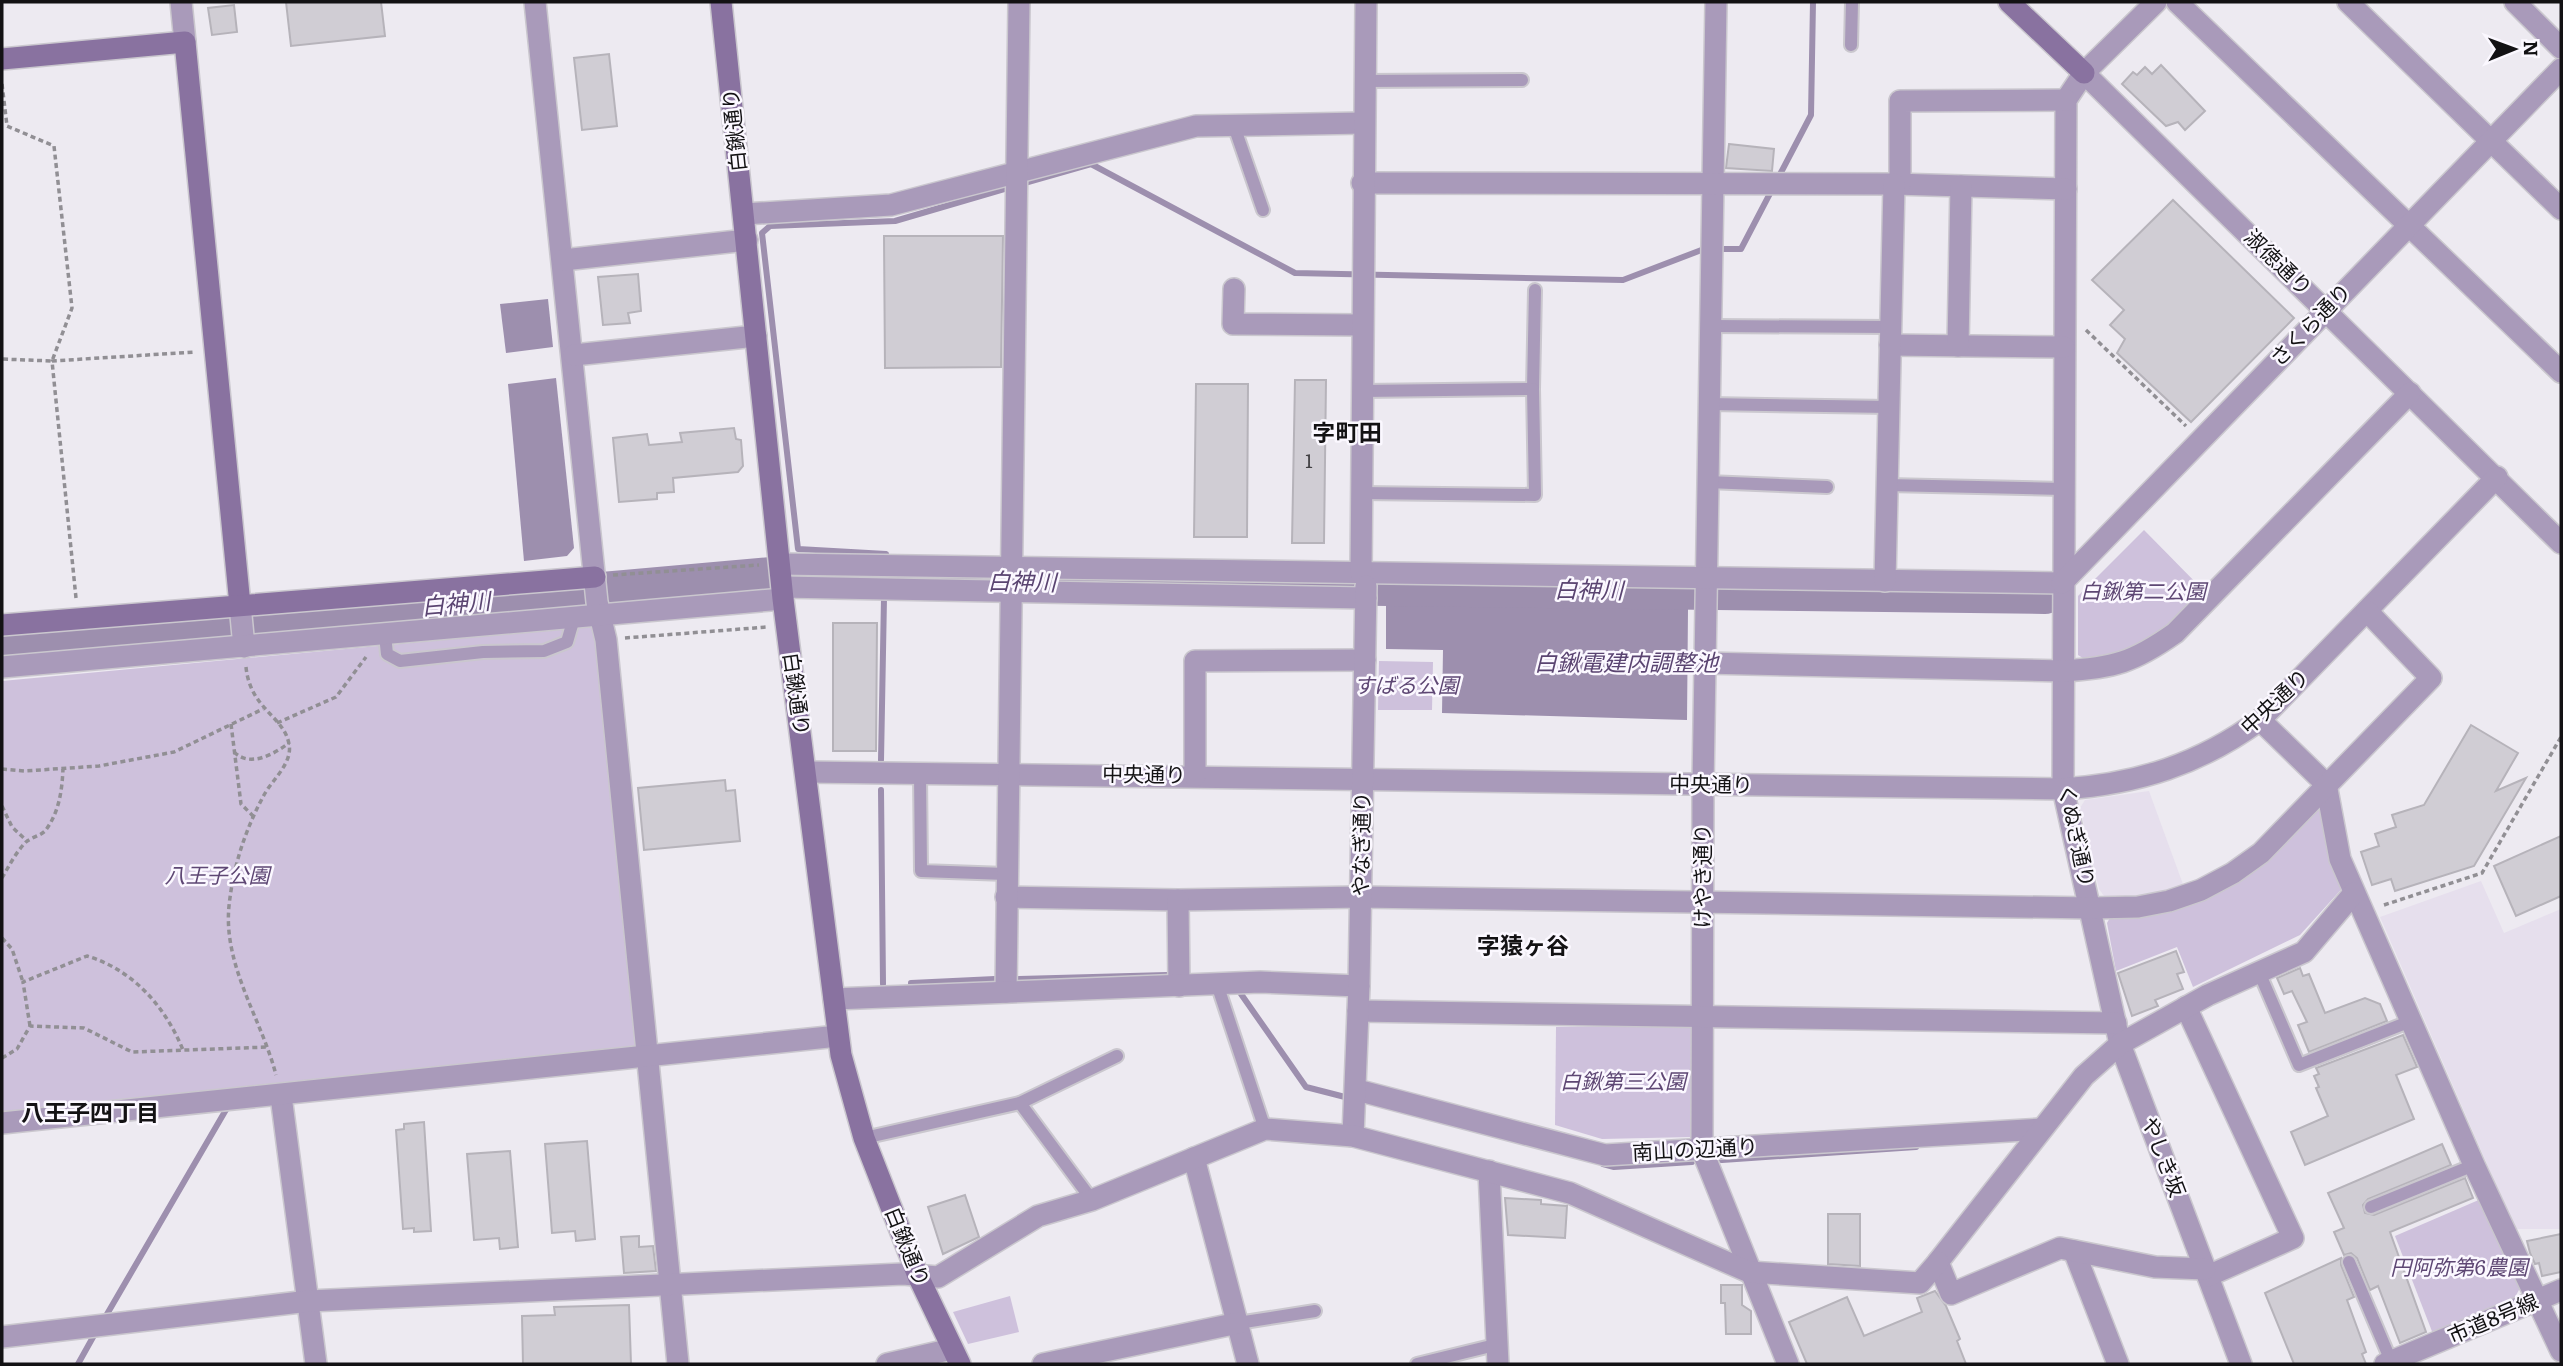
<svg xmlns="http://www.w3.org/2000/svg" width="2563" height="1366" font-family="Literata,'Noto Sans JP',serif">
<rect width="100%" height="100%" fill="#edeaf1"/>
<g fill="#e6dfed">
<polygon points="2149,791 2184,887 2142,898 2107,900 2099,889 2080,808 2085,800"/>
<polygon points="2481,881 2504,933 2561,909 2561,1229 2515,1229 2380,917"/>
</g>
<g fill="#cec1dc">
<path d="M2144 530 2205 592C2166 629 2141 652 2086 660L2078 655V596Z"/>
<polygon points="592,626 600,636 640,1043 635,1048 2,1113 2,681"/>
<polygon points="1379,661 1433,662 1432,710 1378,710"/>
<polygon points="2314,809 2327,814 2348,882 2300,935 2193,987 2177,947 2116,971 2107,923 2112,914 2187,903"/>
<polygon points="1692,1025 1691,1137 1602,1139 1555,1125 1556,1027"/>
<polygon points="2481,1199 2520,1288 2514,1299 2433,1334 2395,1236"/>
<polygon points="1010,1296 1019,1332 968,1344 953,1312"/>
</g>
<g fill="#9d8fae">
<polygon points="548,299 553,347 506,353 500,304"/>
<polygon points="556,378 574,548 567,556 524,561 508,384"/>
<polygon points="1386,604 1688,609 1687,720 1442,713 1443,650 1386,649"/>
</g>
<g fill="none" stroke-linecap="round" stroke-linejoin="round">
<g stroke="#9d8fae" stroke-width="6">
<polyline points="1021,184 1091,164 1295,273 1623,280 1704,249 1741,249 1811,115 1813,2"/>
<polyline points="885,559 886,554 798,549 762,233 770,226 895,221 1011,187"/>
<polyline points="881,760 884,598"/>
<polyline points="881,790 883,984"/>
<polyline points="1019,979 1167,975"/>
<polyline points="911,983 995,979"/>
<polyline points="1241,994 1306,1087 1345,1097"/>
<polyline points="1722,1160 1916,1147"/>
<polyline points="1603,1164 1614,1167 1692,1162"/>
<polyline points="103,1321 227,1108"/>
<polyline points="78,1364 97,1330"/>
</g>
<g stroke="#9d8fae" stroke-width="38">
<polyline points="1063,583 2045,595"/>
<polyline points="2,644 794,574 1000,582"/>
</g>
</g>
<g fill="#d0cdd4" stroke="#b6b3ba" stroke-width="2">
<polygon points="286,2 381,2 385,36 291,46"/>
<polygon points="234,5 237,32 212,35 208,8"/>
<polygon points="609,54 617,126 582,130 574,58"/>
<polygon points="2161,65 2205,111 2185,130 2178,122 2166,126 2122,84 2133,72 2137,75 2145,67 2152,74"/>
<polygon points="1729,144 1774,149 1772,171 1726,168"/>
<polygon points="2173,200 2294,318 2191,422 2117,353 2125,339 2110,325 2124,310 2092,280"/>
<polygon points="884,236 1003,236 1001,367 885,368"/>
<polygon points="638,274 641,311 628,313 630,323 603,325 598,277"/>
<polygon points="1295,380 1326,380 1324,543 1292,543"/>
<polygon points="1196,384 1248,384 1247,537 1194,537"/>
<polygon points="734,428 736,439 741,440 743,466 738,472 673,478 674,492 657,493 657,499 619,502 613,438 647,434 649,445 682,442 680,433"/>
<polygon points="833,623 877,623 876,751 833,751"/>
<polygon points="2471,725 2518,753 2496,791 2526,778 2474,866 2395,891 2391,879 2372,885 2361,852 2379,846 2375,834 2396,827 2392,815 2424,805"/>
<polygon points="725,780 726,791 735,790 740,841 644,850 638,788"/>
<polygon points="2561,836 2561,896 2516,916 2494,866"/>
<polygon points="2176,951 2184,972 2177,974 2183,989 2155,1000 2158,1006 2132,1016 2118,973"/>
<polygon points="2300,968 2303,976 2309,974 2325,1013 2365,998 2380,1004 2387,1021 2309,1052 2298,1025 2307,1022 2292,991 2284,994 2277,978"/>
<polygon points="2403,1035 2417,1067 2396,1075 2414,1119 2305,1165 2291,1132 2328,1116 2316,1088 2319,1087 2314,1076 2319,1074 2316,1068"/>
<polygon points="424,1122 431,1231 414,1232 414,1228 403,1229 396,1130 404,1129 404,1124"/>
<polygon points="587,1141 595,1239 576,1241 575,1231 552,1233 545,1144"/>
<polygon points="2442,1144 2451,1165 2368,1199 2363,1205 2365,1213 2374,1215 2465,1178 2473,1198 2390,1232 2426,1332 2400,1343 2378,1286 2370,1290 2357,1258 2351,1253 2344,1255 2334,1232 2344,1228 2328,1193"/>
<polygon points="510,1151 518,1247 500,1249 499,1238 474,1240 467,1154"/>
<polygon points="965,1195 979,1237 943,1254 928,1207"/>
<polygon points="1505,1198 1541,1200 1541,1204 1567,1206 1565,1238 1508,1235"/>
<polygon points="1828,1214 1860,1214 1860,1266 1828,1264"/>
<polygon points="2561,1234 2561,1272 2542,1276 2539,1263 2535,1264 2530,1253 2527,1241"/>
<polygon points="639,1236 639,1247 653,1246 656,1271 624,1273 621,1237"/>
<polygon points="2341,1258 2341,1265 2354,1297 2347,1300 2366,1352 2362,1354 2366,1364 2294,1364 2265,1293"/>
<polygon points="1721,1285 1742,1285 1742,1305 1751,1311 1751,1334 1726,1334 1725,1303 1721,1303"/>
<polygon points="1935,1291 1946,1306 1960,1339 1957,1341 1966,1364 1807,1364 1789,1322 1847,1297 1864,1336 1922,1312 1917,1298"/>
<polygon points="629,1305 631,1364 523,1364 522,1316 555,1315 554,1307"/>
</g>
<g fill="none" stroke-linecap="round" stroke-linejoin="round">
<g stroke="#cac7ce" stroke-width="16">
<g id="lane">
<polyline points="1851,45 1852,2"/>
<polyline points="1364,81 1522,80"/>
<polyline points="1234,126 1263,210"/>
<polyline points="1711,326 1891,327"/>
<polyline points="1362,391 1533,389 1535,290"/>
<polyline points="1709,404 1889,407"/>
<polyline points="1708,482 1827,487"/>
<polyline points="1887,485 2063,489"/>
<polyline points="1361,493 1535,495 1533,389"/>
<polyline points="385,635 387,654 400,661 483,652 544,651 567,642 574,618"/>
<polyline points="920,773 921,871 1006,874"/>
<polyline points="2259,972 2299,1065 2411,1021"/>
<polyline points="1217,984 1265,1129"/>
<polyline points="1020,1103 1117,1056"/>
<polyline points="864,1138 1020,1103 1092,1200"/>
<polyline points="2371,1207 2474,1165"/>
<polyline points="2349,1262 2391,1361"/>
<polyline points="1238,1323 1315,1311"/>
<polyline points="1417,1364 1495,1345"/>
</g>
</g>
<g stroke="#cac7ce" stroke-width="24">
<g id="street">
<polyline points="181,2 185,42"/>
<polyline points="535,2 597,602 606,640 678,1364"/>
<polyline points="1716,2 1703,785 1702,1150 1788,1364"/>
<polyline points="2156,2 2084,73 2066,100 2063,789 2120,1044 2241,1364"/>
<polyline points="2177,2 2561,372"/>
<polyline points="2348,2 2561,209"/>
<polyline points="2515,2 2561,48"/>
<polyline points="2084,73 2561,543"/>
<polyline points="1362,183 1894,184 2066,189"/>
<polyline points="1900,184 1900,101 2066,100"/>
<polyline points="744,214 891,205 1196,126 1363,123"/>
<polyline points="563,260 747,240"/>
<polyline points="1234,289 1233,324 1362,325"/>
<polyline points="1890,345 2064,347"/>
<polyline points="1958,346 1961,186"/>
<polyline points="574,355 756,336"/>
<polyline points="780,564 2062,583"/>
<polyline points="1361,573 1366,2"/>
<polyline points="1885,581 1894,184"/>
<polyline points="2062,583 2561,69"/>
<polyline points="782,587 1366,598"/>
<polyline points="240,605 244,647"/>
<path d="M1705 663 2063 671C2114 668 2134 662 2175 633L2410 393"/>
<polyline points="2,667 783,599"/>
<polyline points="2260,720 2326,784 2340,859 2474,1165 2561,1351"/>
<path d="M807 772 2063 789C2138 784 2200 764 2260 720L2497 477"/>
<polyline points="1195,776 1195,661 1365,660"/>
<polyline points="1006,897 1178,900 1361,897 2091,908 2138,907 2169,901 2201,890 2233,873 2261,853 2431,678 2367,611"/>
<polyline points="1178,900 1179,986"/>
<polyline points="1006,992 1019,2"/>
<polyline points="834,999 1260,982 1359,986"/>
<polyline points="2186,1007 2293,1238 2208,1276"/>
<polyline points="1358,1011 2116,1023"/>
<polyline points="1357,1090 1605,1155 2041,1129"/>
<polyline points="281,1096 316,1364"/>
<polyline points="2,1123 838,1036"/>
<polyline points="1353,1136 1359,986 1366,586"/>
<polyline points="1194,1158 1248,1364"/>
<polyline points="1489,1171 1498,1364"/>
<polyline points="2074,1251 2118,1364"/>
<polyline points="2205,1269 2155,1267 2060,1248 1951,1294 1938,1262 2084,1076 2120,1044 2208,995 2304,952 2354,893"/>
<polyline points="2,1337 309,1301 903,1274 938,1277 1038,1216 1092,1200 1265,1129 1353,1136 1570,1193 1749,1272 1920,1283 1938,1262"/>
<polyline points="887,1364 952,1349"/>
<polyline points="1043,1364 1238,1323"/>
<polyline points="2385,1364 2561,1290"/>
</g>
</g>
<g stroke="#cac7ce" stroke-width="24">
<g id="secondary">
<polyline points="721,2 783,599 841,1055 864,1138 918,1276 960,1364"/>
<polyline points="2009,2 2084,73"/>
<polyline points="2,59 185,42 240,605"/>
<polyline points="2,625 595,577"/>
</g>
</g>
<g stroke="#918f94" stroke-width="3.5" stroke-dasharray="5 3.5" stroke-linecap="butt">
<polyline points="2,84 7,126 54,146 72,308 52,361 2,359"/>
<polyline points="2086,330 2186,426"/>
<polyline points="613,575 759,565"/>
<polyline points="76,598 52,361 195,352"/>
<polyline points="625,638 767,627"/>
<path d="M246 667C250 709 284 716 289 744 293 763 272 780 264 795 245 830 233 867 229 906 223 966 262 1020 276 1075"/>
<polyline points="277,723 336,697 366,657"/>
<polyline points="231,724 241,804 253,816"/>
<path d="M234 752C250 768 274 754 289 743"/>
<polyline points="2,769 25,771 99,766 174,752 263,709"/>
<polyline points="2,806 12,827 27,841"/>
<path d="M2 878C9 866 16 852 26 842 32 837 40 836 45 831 59 813 62 791 63 769"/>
<polyline points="2384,905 2482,873 2561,737"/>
<polyline points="2,938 12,949 23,982"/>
<path d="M30 1026 23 982 87 956C133 970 165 1006 183 1050"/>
<polyline points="2,1058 17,1049 30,1026 84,1028 132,1052 269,1047"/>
</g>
<use href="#lane" stroke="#a99aba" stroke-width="12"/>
<use href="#street" stroke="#a99aba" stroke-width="21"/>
<use href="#secondary" stroke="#8972a0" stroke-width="21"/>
</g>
<g text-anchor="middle" stroke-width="5" stroke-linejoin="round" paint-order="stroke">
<g font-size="18" fill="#424144">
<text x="1309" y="468">1</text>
</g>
<g font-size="21" fill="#131214" stroke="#fbf8ff">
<text transform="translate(735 130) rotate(-96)" y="7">白鍬通り</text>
<text transform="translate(2278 263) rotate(44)" y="7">淑徳通り</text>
<text transform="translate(2311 325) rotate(-46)" y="7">さくら通り</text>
<text transform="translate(796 694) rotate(82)" y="7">白鍬通り</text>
<text transform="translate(2275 702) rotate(-43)" y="7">中央通り</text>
<text transform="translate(1144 775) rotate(1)" y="7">中央通り</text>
<text transform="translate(1711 785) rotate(1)" y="7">中央通り</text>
<text transform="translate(2076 836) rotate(78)" y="7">くぬぎ通り</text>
<text transform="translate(1362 844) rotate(-89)" y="7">やなぎ通り</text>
<text transform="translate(1703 876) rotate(-90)" y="7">けやき通り</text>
<text transform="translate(1695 1150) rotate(-3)" y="7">南山の辺通り</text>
<text transform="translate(2163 1157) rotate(69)" y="7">やしき坂</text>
<text transform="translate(907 1247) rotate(68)" y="7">白鍬通り</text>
<text transform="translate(2493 1319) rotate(-23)" y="7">市道8号線</text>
</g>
<g font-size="21" font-style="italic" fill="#5e4774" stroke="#fbf8ff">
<text x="2143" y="599">白鍬第二公園</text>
<text x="1406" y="693">すばる公園</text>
<text x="217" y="883">八王子公園</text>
<text x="1623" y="1089">白鍬第三公園</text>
<text x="2459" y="1275">円阿弥第6農園</text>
</g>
<g font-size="23" font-weight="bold" fill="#131214" stroke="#fbf8ff">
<text x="1347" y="441">字町田</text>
<text x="1523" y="954">字猿ヶ谷</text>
<text x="90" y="1121">八王子四丁目</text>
</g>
<g font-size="23" font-style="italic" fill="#5a4471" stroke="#fbf8ff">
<text transform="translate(1022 582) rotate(1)" y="8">白神川</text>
<text transform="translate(1589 590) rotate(1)" y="8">白神川</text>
<text transform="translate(456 604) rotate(-5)" y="8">白神川</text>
<text x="1626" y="671">白鍬電建内調整池</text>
</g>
</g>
<rect width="2563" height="1366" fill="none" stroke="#131214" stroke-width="7"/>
<g transform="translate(2514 49) rotate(89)" stroke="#fbf8ff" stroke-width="5" paint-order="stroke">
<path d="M0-5L12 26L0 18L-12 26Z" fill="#131214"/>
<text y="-10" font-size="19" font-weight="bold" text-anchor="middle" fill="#131214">N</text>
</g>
</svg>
